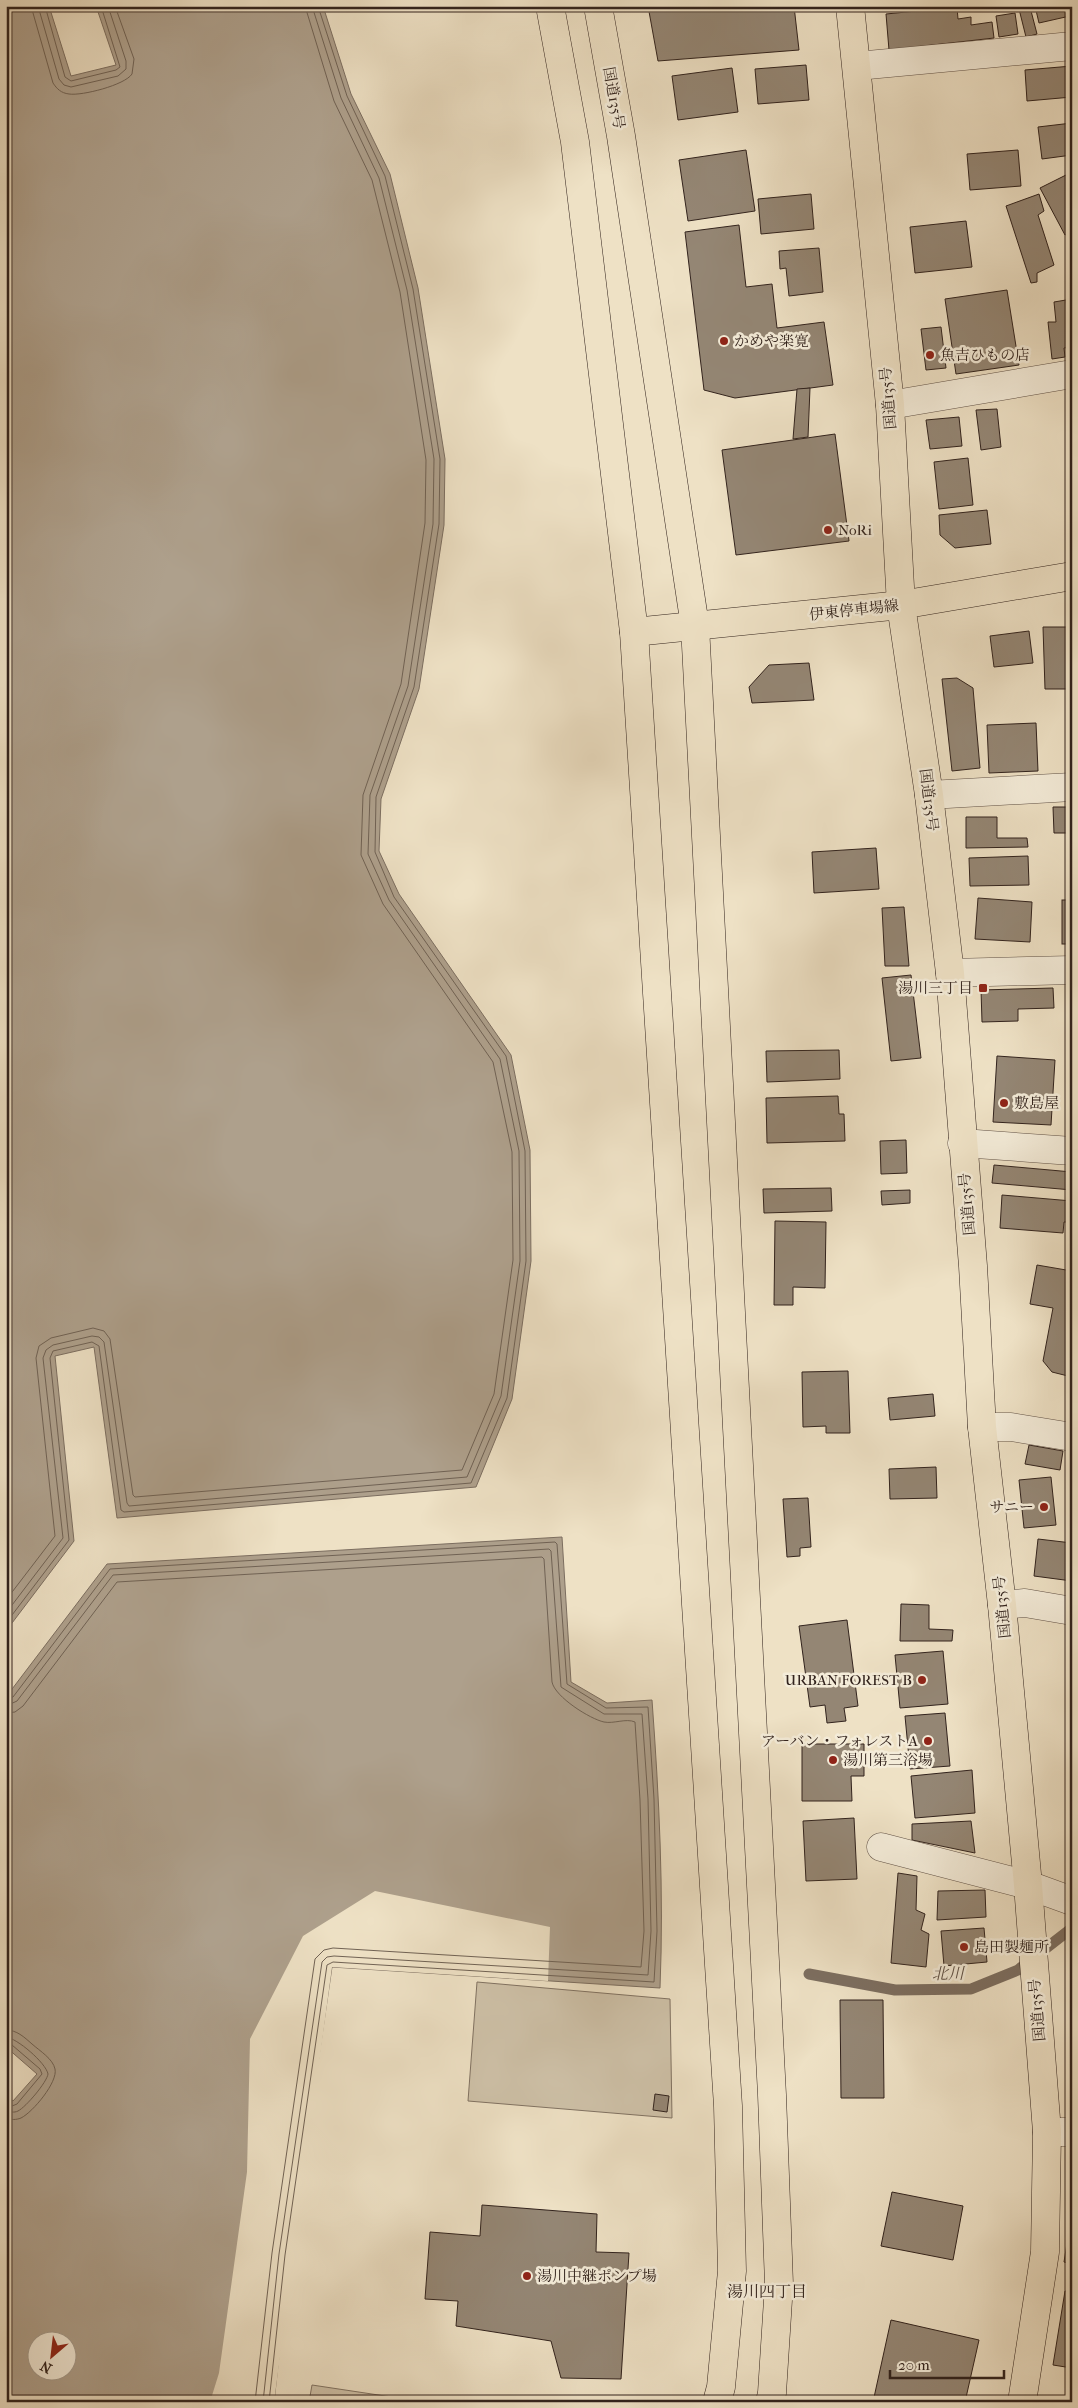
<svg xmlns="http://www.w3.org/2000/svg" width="1078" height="2408" font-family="'IM FELL French Canon','Noto Serif JP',serif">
<rect width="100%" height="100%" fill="#eee1c5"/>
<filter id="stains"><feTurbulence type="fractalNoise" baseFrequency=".004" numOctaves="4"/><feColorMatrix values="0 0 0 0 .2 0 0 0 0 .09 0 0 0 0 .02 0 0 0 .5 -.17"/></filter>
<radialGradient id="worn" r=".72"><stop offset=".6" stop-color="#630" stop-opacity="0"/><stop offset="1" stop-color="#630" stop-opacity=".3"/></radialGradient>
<g fill="#cec1a8" stroke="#807262">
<polygon points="477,1982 670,1999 672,2118 468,2101"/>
<polygon points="312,2385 425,2402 309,2402"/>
</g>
<g fill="#aea08c" stroke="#7c6e60" fill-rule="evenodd">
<polygon points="6,6 49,6 71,76 116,65 96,6 323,6 351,94 390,174 418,288 445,459 444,525 419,689 381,799 379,851 399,894 511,1055 530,1150 531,1261 512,1399 476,1487 117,1518 94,1347 55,1356 74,1541 6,1631"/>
<path d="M562 1537 571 1682 607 1703 652 1700C659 1796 664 1892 660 1988L332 1967 290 2255 274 2402H6V2096L13 2101 37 2074 6 2047V1697L107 1564ZM38 2340H68V2370H38Z"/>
</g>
<polygon fill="#eee1c5" points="375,1891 550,1927 548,1981 332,1967 274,2402 210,2402 219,2373 247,2172 250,2039 303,1936"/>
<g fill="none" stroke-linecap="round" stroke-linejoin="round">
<g stroke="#706254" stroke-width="1">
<path d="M31 6 53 83C57 89 61 93 69 94 82 96 125 85 132 74L134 59 115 6"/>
<polyline points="38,6 59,79 64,85 71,87 118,76 126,69 126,61 108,6"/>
<polyline points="45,6 65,77 71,81 116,70 120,67 101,6"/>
<polyline points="6,1600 55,1536 36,1358 39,1346 51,1338 93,1328 104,1331 110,1339 133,1495 135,1497 462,1470 494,1394 513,1260 512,1152 493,1062 383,904 361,855 363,795 401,684 425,523 426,460 400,292 372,180 334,101 305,6"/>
<polyline points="6,1613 63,1538 43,1358 46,1350 53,1345 92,1336 99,1337 104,1342 127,1503 129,1506 467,1477 501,1396 520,1261 519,1151 500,1059 389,900 368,854 370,795 408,686 433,524 434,459 407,290 379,178 341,98 312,6"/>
<polyline points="6,1623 69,1540 50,1358 53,1351 92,1342 99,1346 121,1510 124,1512 471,1483 507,1398 526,1261 525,1151 506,1056 394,897 375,852 376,797 414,687 439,524 440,459 413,289 385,176 347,96 318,6"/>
<polyline points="6,1699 13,1697 110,1569 555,1542 557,1544 567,1684 606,1708 648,1707 654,1799 657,1931 654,1982 333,1962 327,1965 285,2255 269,2402"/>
<polyline points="6,1706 17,1701 113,1575 549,1549 551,1551 561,1687 604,1714 642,1714 648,1799 651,1931 648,1975 334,1956 327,1957 322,1962 279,2254 263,2402"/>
<path d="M6 1713 15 1712 23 1706 117 1582 542 1557 544 1559 552 1682C555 1697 590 1719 604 1722 614 1724 626 1718 635 1722L640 1800 644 1931 641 1967 333 1948 324 1950 315 1959 272 2253 255 2402"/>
<path d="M6 2030C17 2030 24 2037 32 2044 40 2051 53 2059 55 2069 58 2082 33 2112 21 2118 16 2120 11 2120 6 2118"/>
<path d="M6 2037C17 2038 46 2063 48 2074 47 2082 26 2107 18 2111 14 2113 10 2112 6 2110"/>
<polyline points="6,2043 12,2045 40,2069 42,2074 17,2104 12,2106 6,2102"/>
</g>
<polyline stroke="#7c6e60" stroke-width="11" points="809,1974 895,1990 971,1989 1018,1970 1072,1928"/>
</g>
<g fill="#948674" stroke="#32231d">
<polygon points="648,6 794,6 799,50 658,61"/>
<polygon points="1035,6 1068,6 1070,16 1039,23"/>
<polygon points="957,7 958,19 971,17 971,25 992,22 994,38 889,50 886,14"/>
<polygon points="1030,7 1037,34 1026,37 1019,9"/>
<polygon points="1015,13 1018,34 999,37 996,16"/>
<polygon points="806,65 809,100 758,104 755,69"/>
<polygon points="1072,66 1072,97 1027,101 1025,70"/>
<polygon points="732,68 738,112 678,120 672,76"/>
<polygon points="1072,123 1072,155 1042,159 1038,127"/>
<polygon points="746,150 755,211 688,221 679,160"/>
<polygon points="1018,150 1021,186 970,190 967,154"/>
<polygon points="1072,172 1072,231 1065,235 1040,188"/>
<polygon points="811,194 814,229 761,234 758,199"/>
<polygon points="1039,194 1044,211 1038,215 1054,265 1037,273 1037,282 1031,283 1006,206"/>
<polygon points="966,221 972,267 915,273 910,227"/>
<polygon points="739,225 746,287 772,284 777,328 824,322 833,385 735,398 704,390 685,232"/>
<polygon points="819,248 823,292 789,296 786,268 780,269 779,251"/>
<polygon points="1007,290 1019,365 956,374 945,299"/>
<polygon points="1066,300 1071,347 1064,348 1065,357 1052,359 1048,322 1056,322 1054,302"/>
<polygon points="941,327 946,368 926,370 921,329"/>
<polygon points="810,388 808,437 793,439 797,389"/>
<polygon points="997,409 1001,447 981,450 976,410"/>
<polygon points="959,417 962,446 930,449 926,420"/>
<polygon points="835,434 849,541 736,555 722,450"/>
<polygon points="968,458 973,505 939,509 934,462"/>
<polygon points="987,510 991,544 955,548 940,535 939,515"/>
<polygon points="1043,627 1072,627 1072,689 1045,689"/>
<polygon points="1029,631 1033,663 994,667 990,636"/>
<polygon points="809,663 814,700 752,703 749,687 769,665"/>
<polygon points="957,678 973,688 980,768 952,771 942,679"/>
<polygon points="1036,723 1038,771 989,773 987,725"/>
<polygon points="1053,807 1072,807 1072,833 1054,833"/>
<polygon points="966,817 997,817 997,838 1027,838 1028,847 966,848"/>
<polygon points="876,848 879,889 814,893 812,852"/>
<polygon points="1028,856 1029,885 970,886 969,858"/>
<polygon points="978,898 1032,902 1030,942 975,939"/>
<rect x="1062" y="900" width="10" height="44"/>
<polygon points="904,907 909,966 885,966 882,908"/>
<polygon points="911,975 921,1058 891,1061 882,978"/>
<polygon points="1053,988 1054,1008 1018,1009 1018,1021 982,1022 981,990"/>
<polygon points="839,1050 840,1079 767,1082 766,1051"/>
<polygon points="997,1056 1055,1060 1051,1125 993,1122"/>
<polygon points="838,1096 839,1114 844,1114 845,1141 767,1143 766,1098"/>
<polygon points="906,1140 907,1173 881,1174 880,1141"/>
<polygon points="994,1165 1072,1172 1072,1190 992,1183"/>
<polygon points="831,1188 832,1211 764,1213 763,1189"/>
<polygon points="910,1190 910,1203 882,1205 881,1191"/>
<polygon points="1002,1195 1072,1201 1072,1222 1064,1222 1063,1233 1000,1228"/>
<polygon points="775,1221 826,1222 825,1288 793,1287 793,1305 774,1305"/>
<polygon points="1037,1265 1072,1271 1072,1377 1052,1372 1043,1361 1053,1308 1030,1304"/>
<polygon points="848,1371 850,1433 826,1433 826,1426 803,1427 802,1372"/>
<polygon points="933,1394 935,1416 890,1420 888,1398"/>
<polygon points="1029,1445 1063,1451 1060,1470 1025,1464"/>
<polygon points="936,1467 937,1498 890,1499 889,1469"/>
<polygon points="1051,1477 1056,1525 1024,1528 1019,1480"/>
<polygon points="808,1498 811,1547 800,1548 800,1556 787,1557 783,1499"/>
<polygon points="1038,1539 1072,1543 1072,1581 1034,1576"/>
<polygon points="901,1604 929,1605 929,1629 953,1630 952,1641 900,1641"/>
<polygon points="847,1620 858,1706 844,1708 846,1721 827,1723 825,1705 810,1707 799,1626"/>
<polygon points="943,1651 948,1704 900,1708 895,1655"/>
<polygon points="945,1713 950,1766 910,1769 905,1716"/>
<polygon points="802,1744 864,1744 864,1776 851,1776 852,1801 802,1801"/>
<polygon points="972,1770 975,1813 915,1818 911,1776"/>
<polygon points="854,1818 857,1879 806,1881 803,1821"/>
<polygon points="971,1821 975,1853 912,1840 912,1824"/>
<polygon points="898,1873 917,1876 916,1910 925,1914 921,1930 929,1934 926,1967 891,1963"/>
<polygon points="985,1890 986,1917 937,1920 938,1891"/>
<polygon points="984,1928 987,1962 944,1966 941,1931"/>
<polygon points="840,2000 883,2000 884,2098 841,2098"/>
<polygon points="655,2094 669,2096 667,2112 653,2110"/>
<polygon points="892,2192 963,2206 953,2260 881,2246"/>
<polygon points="482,2205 597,2214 596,2252 629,2253 621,2379 561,2378 551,2341 456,2326 458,2301 425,2299 430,2232 480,2236"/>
<polygon points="1070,2224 1072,2224 1072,2264 1064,2262"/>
<polygon points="1065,2291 1072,2292 1072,2368 1053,2365"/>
<polygon points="891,2320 979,2340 965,2402 873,2402"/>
</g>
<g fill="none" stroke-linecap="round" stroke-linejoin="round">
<g stroke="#615247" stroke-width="29">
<g id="minor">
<polyline points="857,66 1072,46"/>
<polyline points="890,405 1072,374"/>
<polyline points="929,795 1072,787"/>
<polyline points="950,973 1072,970"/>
<polyline points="962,1143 1072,1151"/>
<polyline points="982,1427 1011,1427 1072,1437"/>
<polyline points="1002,1605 1025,1603 1072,1611"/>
<polyline points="881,1847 1028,1885 1072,1901"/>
<polyline points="1047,2132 1072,2132"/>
</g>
</g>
<g stroke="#32231d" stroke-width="29">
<polyline id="primary" points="634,632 901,605 1072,576"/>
</g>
<g stroke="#32231d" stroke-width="29">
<g id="trunk">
<polyline points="550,6 575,142 634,632 728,2106 732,2271 721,2387 717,2402"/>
<polyline points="598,6 621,136 695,626 772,2095 779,2284 772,2393 770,2402"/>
<polyline points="850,6 890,405 901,605 929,795 950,973 973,1266 982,1427 1002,1605 1028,1885 1047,2132 1045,2252 1022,2402"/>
</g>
</g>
<use href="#minor" stroke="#f4ecd9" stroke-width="28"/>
<use href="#primary" stroke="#eee1c5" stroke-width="28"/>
<use href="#trunk" stroke="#eee1c5" stroke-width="28"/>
</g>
<g fill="#8f2418" stroke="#f4ecd9" stroke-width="2">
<circle cx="724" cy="341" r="5"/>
<circle cx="930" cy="355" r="5"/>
<circle cx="828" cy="530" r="5"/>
<rect x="978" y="983" width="10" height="10" rx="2.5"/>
<circle cx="1004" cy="1103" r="5"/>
<circle cx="1044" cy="1507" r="5"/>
<circle cx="922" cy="1680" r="5"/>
<circle cx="928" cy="1741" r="5"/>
<circle cx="833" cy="1760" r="5"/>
<circle cx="964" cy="1947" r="5"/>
<circle cx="527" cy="2276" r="5"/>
</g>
<g text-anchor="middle" stroke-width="5" stroke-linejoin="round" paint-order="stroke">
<g font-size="15" fill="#32231d" stroke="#f4ecd9">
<text transform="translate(614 98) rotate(80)" y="5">国道135号</text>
<text transform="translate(888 398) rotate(-95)" y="5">国道135号</text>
<text transform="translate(854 610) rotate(-6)" y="5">伊東停車場線</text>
<text transform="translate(929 800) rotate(83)" y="5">国道135号</text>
<text transform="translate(967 1204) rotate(-95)" y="5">国道135号</text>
<text transform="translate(1002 1607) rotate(-96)" y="5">国道135号</text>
<text transform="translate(1037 2010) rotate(-95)" y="5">国道135号</text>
</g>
<g font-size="15" fill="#32231d" stroke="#f4ecd9" text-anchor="start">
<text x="734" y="346">かめや楽寛</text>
<text x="940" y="360">魚吉ひもの店</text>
<text x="838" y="535">NoRi</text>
<text x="973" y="993" text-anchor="end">湯川三丁目</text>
<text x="1014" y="1108">敷島屋</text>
<text x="1034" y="1512" text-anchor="end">サニー</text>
<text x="912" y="1685" text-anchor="end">URBAN FOREST B</text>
<text x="918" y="1746" text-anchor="end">アーバン・フォレストA</text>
<text x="843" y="1765">湯川第三浴場</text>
<text x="974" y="1952">島田製麺所</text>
<text x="537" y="2281">湯川中継ポンプ場</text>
</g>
<g font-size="16" font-style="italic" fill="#5d4f44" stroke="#f4ecd9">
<text transform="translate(948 1973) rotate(-1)" y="6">北川</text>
</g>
<g font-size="16" fill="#32231d" stroke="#f4ecd9">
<text x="767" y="2297">湯川四丁目</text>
</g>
</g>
<rect width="1078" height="2408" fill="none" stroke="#eee1c5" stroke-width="25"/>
<rect x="8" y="8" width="1063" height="2393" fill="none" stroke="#32231d" stroke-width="2.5"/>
<rect x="12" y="12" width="1053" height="2383" fill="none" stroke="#32231d"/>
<g transform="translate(52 2356) rotate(208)"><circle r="24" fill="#f4ecd9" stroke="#a69c8e"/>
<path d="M0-4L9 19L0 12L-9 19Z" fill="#8f2418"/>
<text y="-8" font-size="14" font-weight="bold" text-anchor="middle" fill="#32231d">N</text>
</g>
<path d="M890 2370v8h114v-8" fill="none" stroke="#32231d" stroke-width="2.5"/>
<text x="898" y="2370" font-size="15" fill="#32231d" stroke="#f4ecd9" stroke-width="4" paint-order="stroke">20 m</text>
<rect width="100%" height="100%" filter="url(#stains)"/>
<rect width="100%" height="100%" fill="url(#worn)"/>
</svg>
